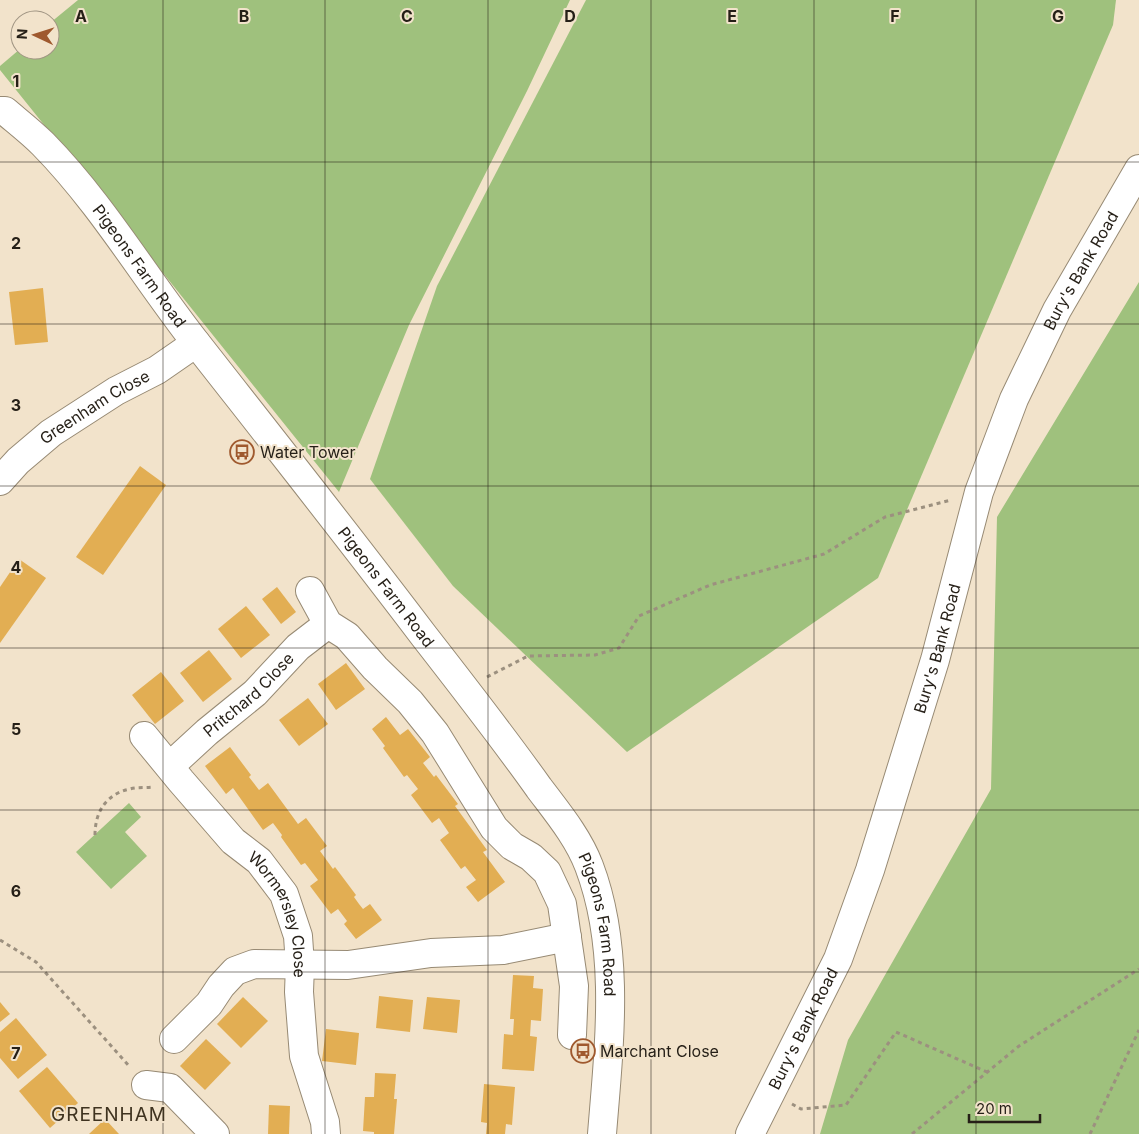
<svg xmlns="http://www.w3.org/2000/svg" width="1139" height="1134" font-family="Inter,sans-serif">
<rect width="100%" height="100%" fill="#f2e3cb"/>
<g fill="#9fc17d">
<polygon points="78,0 570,0 527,91 409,325 339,492 0,70 0,66 20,49 20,50 50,50 50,23"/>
<polygon points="586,0 1116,0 1113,25 878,578 627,752 453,586 370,479 437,286"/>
<polygon points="1139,282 1139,1134 820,1134 848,1040 991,789 997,517"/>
<polygon points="129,803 141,817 125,832 147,856 111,889 76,852"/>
</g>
<g fill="#e2ae53">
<polygon points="43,288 48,342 15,345 9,292"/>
<polygon points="140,466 166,485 103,575 76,557"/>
<polygon points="19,559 46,578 0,643 0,587"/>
<polygon points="277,587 296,612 281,624 262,599"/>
<polygon points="246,606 270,635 241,658 218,629"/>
<polygon points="209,650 232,679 203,702 180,673"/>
<polygon points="346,663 365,689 336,710 318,684"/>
<polygon points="161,672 184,701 155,724 132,695"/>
<polygon points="308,698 328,724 299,746 279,720"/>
<polygon points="386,717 400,735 408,729 430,757 423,763 434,777 436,775 458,804 455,806 487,850 483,852 505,882 478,902 466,887 476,880 465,866 461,869 440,840 449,833 439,818 432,823 411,795 418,789 407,775 404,777 383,748 385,746 372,729"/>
<polygon points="230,747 251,775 249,777 259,790 268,783 298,824 306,818 327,846 320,851 333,869 335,867 356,895 354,897 359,904 363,909 370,904 382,920 356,939 344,924 347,921 338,909 331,914 310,886 318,880 305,863 301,865 281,837 282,835 273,823 263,830 233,788 226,794 205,766"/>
<polygon points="513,975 534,976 533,988 543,989 541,1021 531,1020 530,1036 537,1037 534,1071 502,1069 504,1034 513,1035 514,1019 510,1019"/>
<polygon points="379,996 413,1000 410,1032 376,1028"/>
<polygon points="243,997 268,1021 241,1048 217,1024"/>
<polygon points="427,997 460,1000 457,1033 423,1029"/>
<polygon points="0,1002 10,1014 0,1022"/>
<polygon points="16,1018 47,1055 18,1079 0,1058 0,1032"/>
<polygon points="326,1029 359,1033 356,1065 322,1061"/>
<polygon points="206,1039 231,1063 205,1090 180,1066"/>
<polygon points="47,1067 78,1103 50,1128 19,1091"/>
<polygon points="375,1073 396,1074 394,1099 397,1099 394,1134 374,1134 374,1132 363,1131 365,1097 374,1097"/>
<polygon points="484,1084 515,1087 512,1125 506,1124 505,1134 486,1134 487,1123 481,1122"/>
<polygon points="269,1105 290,1106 289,1134 268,1134"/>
<polygon points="105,1119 119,1134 89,1134"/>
</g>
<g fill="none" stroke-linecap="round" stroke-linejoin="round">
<g stroke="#978a74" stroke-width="30">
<g id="minor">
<path id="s1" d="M0 111H5C18 122 31 132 43 144 102 204 145 278 197 344 273 441 349 537 424 636 463 686 502 736 539 788 557 812 578 837 589 866 621 950 609 1046 602 1134"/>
<path id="s2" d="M0 481 18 461 51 433 116 391 157 370 196 343"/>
<polyline points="310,591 328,624 347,636 375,668 410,702 435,733 494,828 512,846 531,857 547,872 562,904 574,986 572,1035"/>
<path id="s3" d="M144 736 181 781 233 841 259 861 284 894 298 936 300 965 299 992 304 1056 325 1122 326 1134"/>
<path id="s4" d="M170 766 207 732 255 693 298 647 328 624"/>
<polyline points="174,1039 209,1004 221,986 235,971 254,964 348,965 431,953 503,950 567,937"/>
<polyline points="146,1085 170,1088 215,1134"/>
<path id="s5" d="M750 1134 838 959 870 870 935 660 979 492 1014 399 1057 310 1139 169"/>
</g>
</g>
<g stroke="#9c907f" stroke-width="3" stroke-dasharray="4 4" stroke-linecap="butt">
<polyline points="487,677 528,656 595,655 619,648 639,616 710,585 824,554 885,517 951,500"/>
<path d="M95 835C95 812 106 794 130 789 137 787 145 788 153 787"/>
<polyline points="0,940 36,962 130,1067"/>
<polyline points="792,1104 801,1109 846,1105 896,1032 987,1072"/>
<polyline points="912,1134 1019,1046 1139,969"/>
<polyline points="1090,1134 1139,1030"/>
</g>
<use href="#minor" stroke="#fff" stroke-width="28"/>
</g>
<path fill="none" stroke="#251f17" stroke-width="1" stroke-opacity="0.55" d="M163 0V1134M325 0V1134M488 0V1134M651 0V1134M814 0V1134M976 0V1134M0 162H1139M0 324H1139M0 486H1139M0 648H1139M0 810H1139M0 972H1139"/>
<defs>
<g id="bus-ring" transform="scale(1.25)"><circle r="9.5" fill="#f2e3cb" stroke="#9f592e" stroke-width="1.5"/><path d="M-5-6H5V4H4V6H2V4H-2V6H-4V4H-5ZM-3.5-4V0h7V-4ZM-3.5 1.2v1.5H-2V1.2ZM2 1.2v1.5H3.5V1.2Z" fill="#9f592e"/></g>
</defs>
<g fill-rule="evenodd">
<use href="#bus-ring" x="242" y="452"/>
<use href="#bus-ring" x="583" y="1051"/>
</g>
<g text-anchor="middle" stroke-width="4" stroke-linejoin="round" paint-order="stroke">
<g font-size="16" fill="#251f17" stroke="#f2e3cb">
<text dy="6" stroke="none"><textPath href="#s1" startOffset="211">Pigeons Farm Road</textPath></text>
<text dy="6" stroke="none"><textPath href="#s5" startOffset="928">Bury's Bank Road</textPath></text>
<text dy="6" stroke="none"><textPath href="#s2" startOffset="121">Greenham Close</textPath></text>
<text dy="6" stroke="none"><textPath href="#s1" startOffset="616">Pigeons Farm Road</textPath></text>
<text dy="6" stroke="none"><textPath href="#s5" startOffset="522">Bury's Bank Road</textPath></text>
<text dy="6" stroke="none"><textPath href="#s4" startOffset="106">Pritchard Close</textPath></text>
<text dy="6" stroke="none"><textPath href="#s3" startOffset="229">Wormersley Close</textPath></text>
<text dy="6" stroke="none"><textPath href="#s1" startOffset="1021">Pigeons Farm Road</textPath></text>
<text dy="6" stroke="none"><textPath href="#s5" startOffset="118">Bury's Bank Road</textPath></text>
</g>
<g font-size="16" fill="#251f17" stroke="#f2e3cb" text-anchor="start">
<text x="260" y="458">Water Tower</text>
<text x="600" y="1057">Marchant Close</text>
</g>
<g font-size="19" letter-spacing="1" fill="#3f3320" stroke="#f2e3cb">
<text x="109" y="1121">GREENHAM</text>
</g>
</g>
<g font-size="16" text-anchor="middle" font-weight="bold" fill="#251f17" stroke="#f2e3cb" stroke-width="4" stroke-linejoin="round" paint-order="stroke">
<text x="81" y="22">A</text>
<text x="244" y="22">B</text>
<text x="407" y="22">C</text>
<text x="570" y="22">D</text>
<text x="732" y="22">E</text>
<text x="895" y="22">F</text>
<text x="1058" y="22">G</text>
<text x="16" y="87">1</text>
<text x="16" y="249">2</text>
<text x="16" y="411">3</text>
<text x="16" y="573">4</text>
<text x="16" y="735">5</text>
<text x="16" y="897">6</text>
<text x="16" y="1059">7</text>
</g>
<g transform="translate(35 35) rotate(274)"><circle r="24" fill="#f2e3cb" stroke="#a09583"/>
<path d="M0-4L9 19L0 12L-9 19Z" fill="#9f592e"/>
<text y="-8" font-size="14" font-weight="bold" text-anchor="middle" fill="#251f17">N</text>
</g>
<path d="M969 1114v8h71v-8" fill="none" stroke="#251f17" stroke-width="2.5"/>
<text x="976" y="1114" font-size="15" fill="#251f17" stroke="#f2e3cb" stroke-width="4" paint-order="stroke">20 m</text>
</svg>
